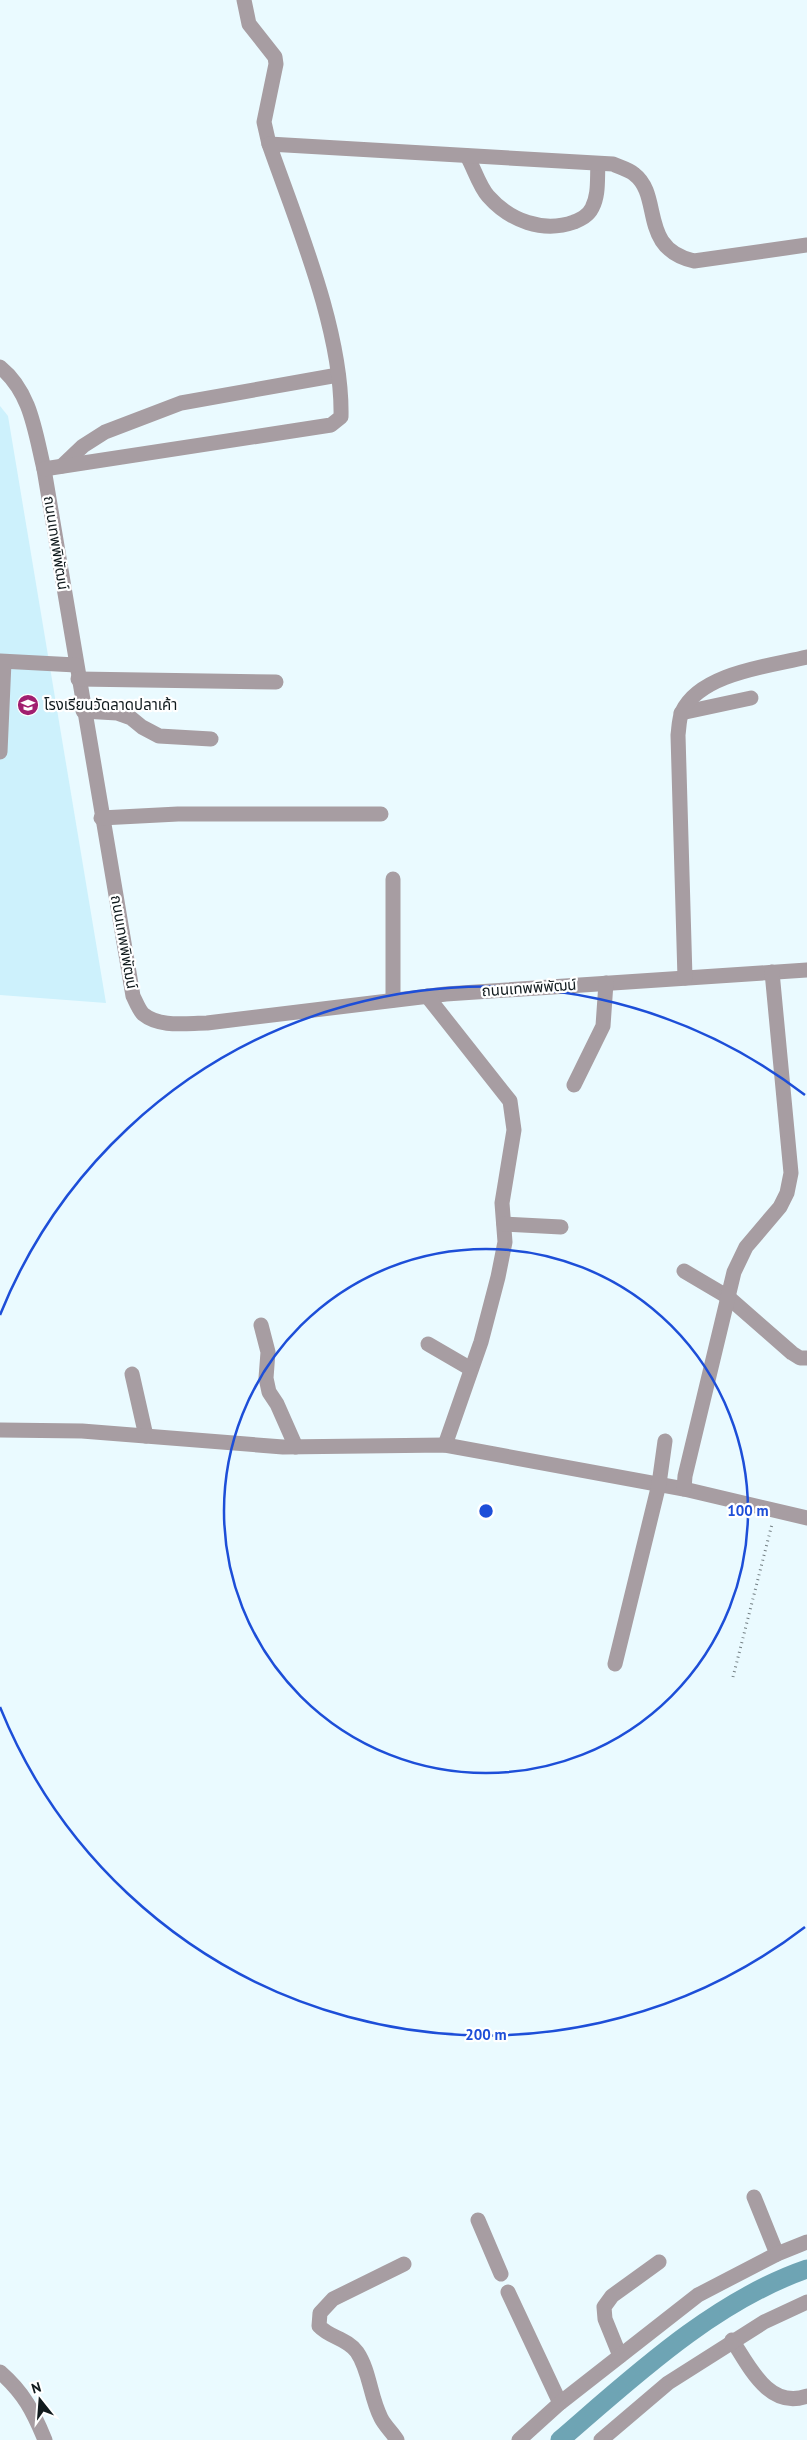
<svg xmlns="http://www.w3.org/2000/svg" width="807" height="2440" font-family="'PT Sans','Noto Sans Thai',sans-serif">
<rect width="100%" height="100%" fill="#eafaff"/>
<polygon fill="#cdf1fc" points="0,406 8,416 106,1003 0,995"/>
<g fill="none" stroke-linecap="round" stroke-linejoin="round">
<path stroke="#6ea4b4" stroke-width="19" d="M560 2440C633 2377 714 2301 807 2269"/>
<polyline stroke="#737f83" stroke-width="3" stroke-dasharray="1 4" stroke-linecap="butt" points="733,1677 772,1524"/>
<g stroke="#a79da2" stroke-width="15">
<polyline points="244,0 249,24 275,57 276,64 264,122 269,144"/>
<path d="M467 156C474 168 479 186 488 196 510 221 543 233 574 222 581 219 588 216 592 208 599 195 597 179 598 164"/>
<path d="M0 367C31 392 35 432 44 469L133 996C136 1002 139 1010 143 1014 160 1028 187 1023 207 1023L446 994 807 970"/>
<polyline points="62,466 83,446 105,432 181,403 338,375"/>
<path d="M44 469 331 425 341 417C343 332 297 224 269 144L613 164C619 167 628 169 634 174 663 196 638 248 694 261L807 245"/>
<polyline points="0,661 76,665"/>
<polyline points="78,679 276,682"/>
<polyline points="83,711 117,713 131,718 142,727 159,736 211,739"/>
<polyline points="681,713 751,698"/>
<polyline points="0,752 4,662"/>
<polyline points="101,818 178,814 381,814"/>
<path d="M685 978 678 735C679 728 679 718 682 712 700 673 770 666 807 657"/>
<polyline points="427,996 510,1101 514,1130 502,1203 505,1242 498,1277 481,1342 445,1445"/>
<polyline points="393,1000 393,879"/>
<polyline points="574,1085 603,1026 606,983"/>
<polyline points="504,1224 561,1227"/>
<polyline points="684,1271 728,1297 792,1353 800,1358 807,1358"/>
<polyline points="261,1325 268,1352 266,1378 269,1392 277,1404 296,1447"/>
<polyline points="428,1344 471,1369"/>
<polyline points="132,1374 146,1436"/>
<polyline points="0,1430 82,1431 283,1447 445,1445 684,1489 807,1518"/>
<polyline points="684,1489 685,1476 734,1272 746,1247 780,1207 787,1193 791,1173 772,972"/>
<polyline points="615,1664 659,1484 665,1441"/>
<polyline points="754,2197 777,2254"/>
<polyline points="478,2220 501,2274"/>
<polyline points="508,2292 560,2403"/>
<path d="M732 2340C749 2366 769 2410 807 2396"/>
<polyline points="620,2356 605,2319 604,2307 612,2296 659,2262"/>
<path d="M0 2372C24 2393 33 2411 45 2440"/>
<path d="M397 2440C392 2432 385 2426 381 2418 370 2397 370 2371 357 2352 347 2338 330 2338 319 2326L320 2313 333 2299 404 2264"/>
<polyline points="519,2440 560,2403 698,2295 777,2254 807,2242"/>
<polyline points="601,2440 668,2383 764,2322 807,2302"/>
</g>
</g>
<g fill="none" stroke="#1d4ed8" stroke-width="2.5">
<circle cx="486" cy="1511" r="262"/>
<path d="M805 1927A524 524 0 0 1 0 1707M0 1315A524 524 0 0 1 805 1095"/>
</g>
<defs>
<g id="school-disc" transform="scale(1.125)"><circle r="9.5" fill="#a11f6f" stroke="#fff"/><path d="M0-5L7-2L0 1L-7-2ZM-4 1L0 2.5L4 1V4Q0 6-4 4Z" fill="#fff"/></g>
</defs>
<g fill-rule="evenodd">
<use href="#school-disc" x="28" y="705"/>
</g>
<g text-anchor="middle" stroke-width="4.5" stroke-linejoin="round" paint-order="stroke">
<g font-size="15" fill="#101a1d" stroke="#fff">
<text transform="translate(56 543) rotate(81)" y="5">ถนนเทพพิพัฒน์</text>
<text transform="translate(124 942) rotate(80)" y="5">ถนนเทพพิพัฒน์</text>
<text transform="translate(529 988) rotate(-4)" y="5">ถนนเทพพิพัฒน์</text>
</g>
<g font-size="15" fill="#101a1d" stroke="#fff" text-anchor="start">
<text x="44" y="710">โรงเรียนวัดลาดปลาเค้า</text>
</g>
</g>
<circle cx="486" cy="1511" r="8" fill="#1d4ed8" stroke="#fff" stroke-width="2.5"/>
<g font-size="15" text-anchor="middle" font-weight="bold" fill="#1d4ed8" stroke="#fff" stroke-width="4.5" stroke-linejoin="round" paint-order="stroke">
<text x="748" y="1516">100 m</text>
<text x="486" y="2040">200 m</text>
</g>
<g transform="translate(40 2400) rotate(343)" stroke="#ffffff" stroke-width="4" paint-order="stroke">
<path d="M0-4L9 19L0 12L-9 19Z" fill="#101a1d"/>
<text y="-8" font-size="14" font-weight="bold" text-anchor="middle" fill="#101a1d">N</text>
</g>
</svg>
